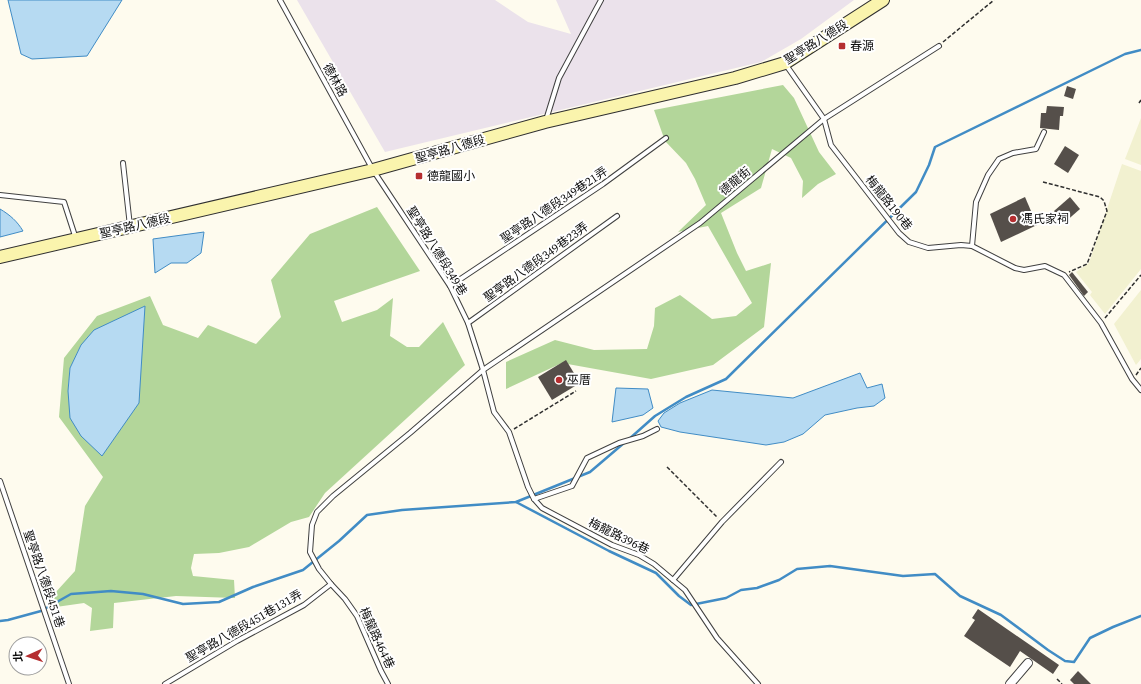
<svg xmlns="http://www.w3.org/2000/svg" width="1141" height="684" font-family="'Source Serif 4','Noto Sans TC',serif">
<rect width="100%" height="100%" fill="#fefbee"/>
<polygon fill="#ebe2eb" points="297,0 495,0 528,22 571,34 556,0 854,0 801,39 761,62 385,152"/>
<g fill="#f2f1d0">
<polygon points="1141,118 1141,165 1125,159"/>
<polygon points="1122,164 1141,171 1141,269 1105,314 1090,295 1092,292 1076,272 1089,263"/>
<polygon points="1141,290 1141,359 1136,365 1114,324"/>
</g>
<g fill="#b3d69a" fill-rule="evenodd">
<polygon points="783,85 794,98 819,152 836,174 818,184 802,198 803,181 791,158 772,149 761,188 721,213 737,253 746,271 771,263 764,327 713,365 651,379 562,363 506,389 506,362 555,340 594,350 647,349 654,326 655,308 680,295 712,319 736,316 752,303 708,226 678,232 706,205 695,179 686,163 665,141 654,110"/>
<path d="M377 207 420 271 334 301 342 322 377 310 393 298 390 336 407 347H419L443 322 465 365 325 493 309 517 291 522 249 547 219 553 194 554 191 568 193 576 234 580 235 598 176 596 114 603 113 628 90 631 92 608 84 603 49 608 55 593 75 571 85 506 103 477 59 417 64 358 97 316 150 296 163 325 198 338 208 325 256 344 281 317 271 280 310 234ZM81 345 68 391 70 368Z"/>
</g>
<g fill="#b6daf2" stroke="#418cc5">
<polygon points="8,0 122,0 87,56 32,59 21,54"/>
<path d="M0 209C10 215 17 221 23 231L0 237Z"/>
<polygon points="204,232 201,253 187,263 171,263 155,273 153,239"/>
<polygon points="145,306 139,403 102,456 81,436 70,418 68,391 70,368 81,345 94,330"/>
<polygon points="860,373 867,388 882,384 885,398 874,406 857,408 825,415 803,434 784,442 766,445 680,432 661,427 658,421 664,413 680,403 712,390 793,398"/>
<polygon points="616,388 648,389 653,408 643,415 612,422"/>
</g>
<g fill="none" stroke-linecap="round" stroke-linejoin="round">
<g stroke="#418cc5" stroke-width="2.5">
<polyline points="628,440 655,416 686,397 726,379 916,192 929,165 935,147 1125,54 1141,50"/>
<polyline points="516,502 609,551 656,573 679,596 691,605 726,598 741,590 757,588 779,580 797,569 830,566 903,576 935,574 960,596 1001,615 1048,650 1065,661 1074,662 1090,638 1113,627 1141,616"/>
<polyline points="0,621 8,620 41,611 71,594 111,591 143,594 183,604 219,602 253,587 303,570 339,541 367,515 402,510 516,502 590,472 624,443"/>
</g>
</g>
<g fill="#554f4a">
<polygon points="1067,86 1076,89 1073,99 1064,96"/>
<polygon points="1047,106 1064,107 1063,116 1060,116 1059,130 1040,128 1041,113 1046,113"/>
<polygon points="1065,146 1079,155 1068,173 1054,164"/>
<polygon points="1025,197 1037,225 1001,242 990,214"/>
<polygon points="1070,197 1080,209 1064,223 1054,211"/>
<polygon points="1072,272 1088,292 1084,296 1069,275"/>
<polygon points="566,360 580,383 552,400 538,377"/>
<polygon points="978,609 1059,665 1053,674 1020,651 1010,667 964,636 975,620 972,618"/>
<polygon points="1078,671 1091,684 1074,684 1070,680"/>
</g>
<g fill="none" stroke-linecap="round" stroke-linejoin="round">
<g stroke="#404040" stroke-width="6">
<g id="lane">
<polyline points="280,0 373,170 450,286 468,323 483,370 494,412 509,432 528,487 534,499"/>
<polyline points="786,65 824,119 831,145 899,233 909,242 928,248 961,245 972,246 1015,268 1024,270 1045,266 1064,275 1101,323 1132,379 1141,390"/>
<polyline points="546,120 559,78 601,0"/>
<polyline points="123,163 130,226"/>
<polyline points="0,195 64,202 76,239"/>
<polyline points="972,246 976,202 988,175 999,159 1013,153 1036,149 1044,132"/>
<polyline points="450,286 603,184 666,138"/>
<polyline points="468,323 617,216"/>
<polyline points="657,429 643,436 619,443 587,458 572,486 534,499 542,508 612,545 639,555 654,564 673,580 685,590 717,638 758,684"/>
<polyline points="0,481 69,684"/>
<polyline points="673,580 722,522 781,462"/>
<polyline points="165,684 237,641 304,605 331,584"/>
<polyline points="388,684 381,671 357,616 345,599 331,584 319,569 310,552 312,525 317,512 333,496 410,433 483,370 700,223 824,119 939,46"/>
</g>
</g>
<g stroke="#404040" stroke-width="10">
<polyline id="street" points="1010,684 1028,663"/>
</g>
<g stroke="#2f2f2f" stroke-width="14">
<polyline id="secondary" points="0,257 373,170 545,122 735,78 785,63 883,0"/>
</g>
<g stroke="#2f2f2f" stroke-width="1.5" stroke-dasharray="4 2" stroke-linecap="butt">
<polyline points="943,42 994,0"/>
<polyline points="1139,103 1141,100"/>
<polyline points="1043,182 1100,197 1104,201 1107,211 1087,264 1069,272"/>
<polyline points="1105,318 1141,275"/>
<polyline points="1136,375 1141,368"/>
<polyline points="514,429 576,391"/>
<polyline points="667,467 718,518"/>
<polyline points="1057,679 1062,684"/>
</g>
<use href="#lane" stroke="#fff" stroke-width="4"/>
<use href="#street" stroke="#fff" stroke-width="8"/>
<use href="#secondary" stroke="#faf4ad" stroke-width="12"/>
</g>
<g fill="#b52e30" stroke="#fff" stroke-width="1.5">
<rect x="838" y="42" width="8" height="8" rx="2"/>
<rect x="415" y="172" width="8" height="8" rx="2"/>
<circle cx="1013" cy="219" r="4"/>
<circle cx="559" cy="380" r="4"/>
</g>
<g text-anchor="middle" stroke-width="4" stroke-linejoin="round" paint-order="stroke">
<g font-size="12" fill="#0d0d0d" stroke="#fff">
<text transform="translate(816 42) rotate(-32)" y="4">聖亭路八德段</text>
<text transform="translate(335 80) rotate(61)" y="4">德林路</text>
<text transform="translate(450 149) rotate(-16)" y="4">聖亭路八德段</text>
<text transform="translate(735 181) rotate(-40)" y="4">德龍街</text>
<text transform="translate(889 203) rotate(51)" y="4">梅龍路190巷</text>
<text transform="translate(554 205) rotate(-34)" y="4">聖亭路八德段349巷21弄</text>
<text transform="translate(135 226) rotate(-13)" y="4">聖亭路八德段</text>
<text transform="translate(437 251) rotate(58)" y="4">聖亭路八德段349巷</text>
<text transform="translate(536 262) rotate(-36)" y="4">聖亭路八德段349巷23弄</text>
<text transform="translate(619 536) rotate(26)" y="4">梅龍路396巷</text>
<text transform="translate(44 579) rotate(71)" y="4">聖亭路八德段451巷</text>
<text transform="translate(244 626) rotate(-30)" y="4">聖亭路八德段451巷131弄</text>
<text transform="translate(377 638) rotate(65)" y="4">梅龍路464巷</text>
</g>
<g font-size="12" fill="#0d0d0d" stroke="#fff" text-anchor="start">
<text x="850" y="50">春源</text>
<text x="427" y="180">德龍國小</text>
<text x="1021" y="223">馮氏家祠</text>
<text x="567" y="384">巫厝</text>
</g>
</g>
<g transform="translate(28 656) rotate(267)"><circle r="19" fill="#ffffff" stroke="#9e9e9e"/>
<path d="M0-3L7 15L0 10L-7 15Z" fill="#b52e30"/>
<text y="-6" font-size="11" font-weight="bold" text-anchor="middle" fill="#0d0d0d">北</text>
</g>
</svg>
